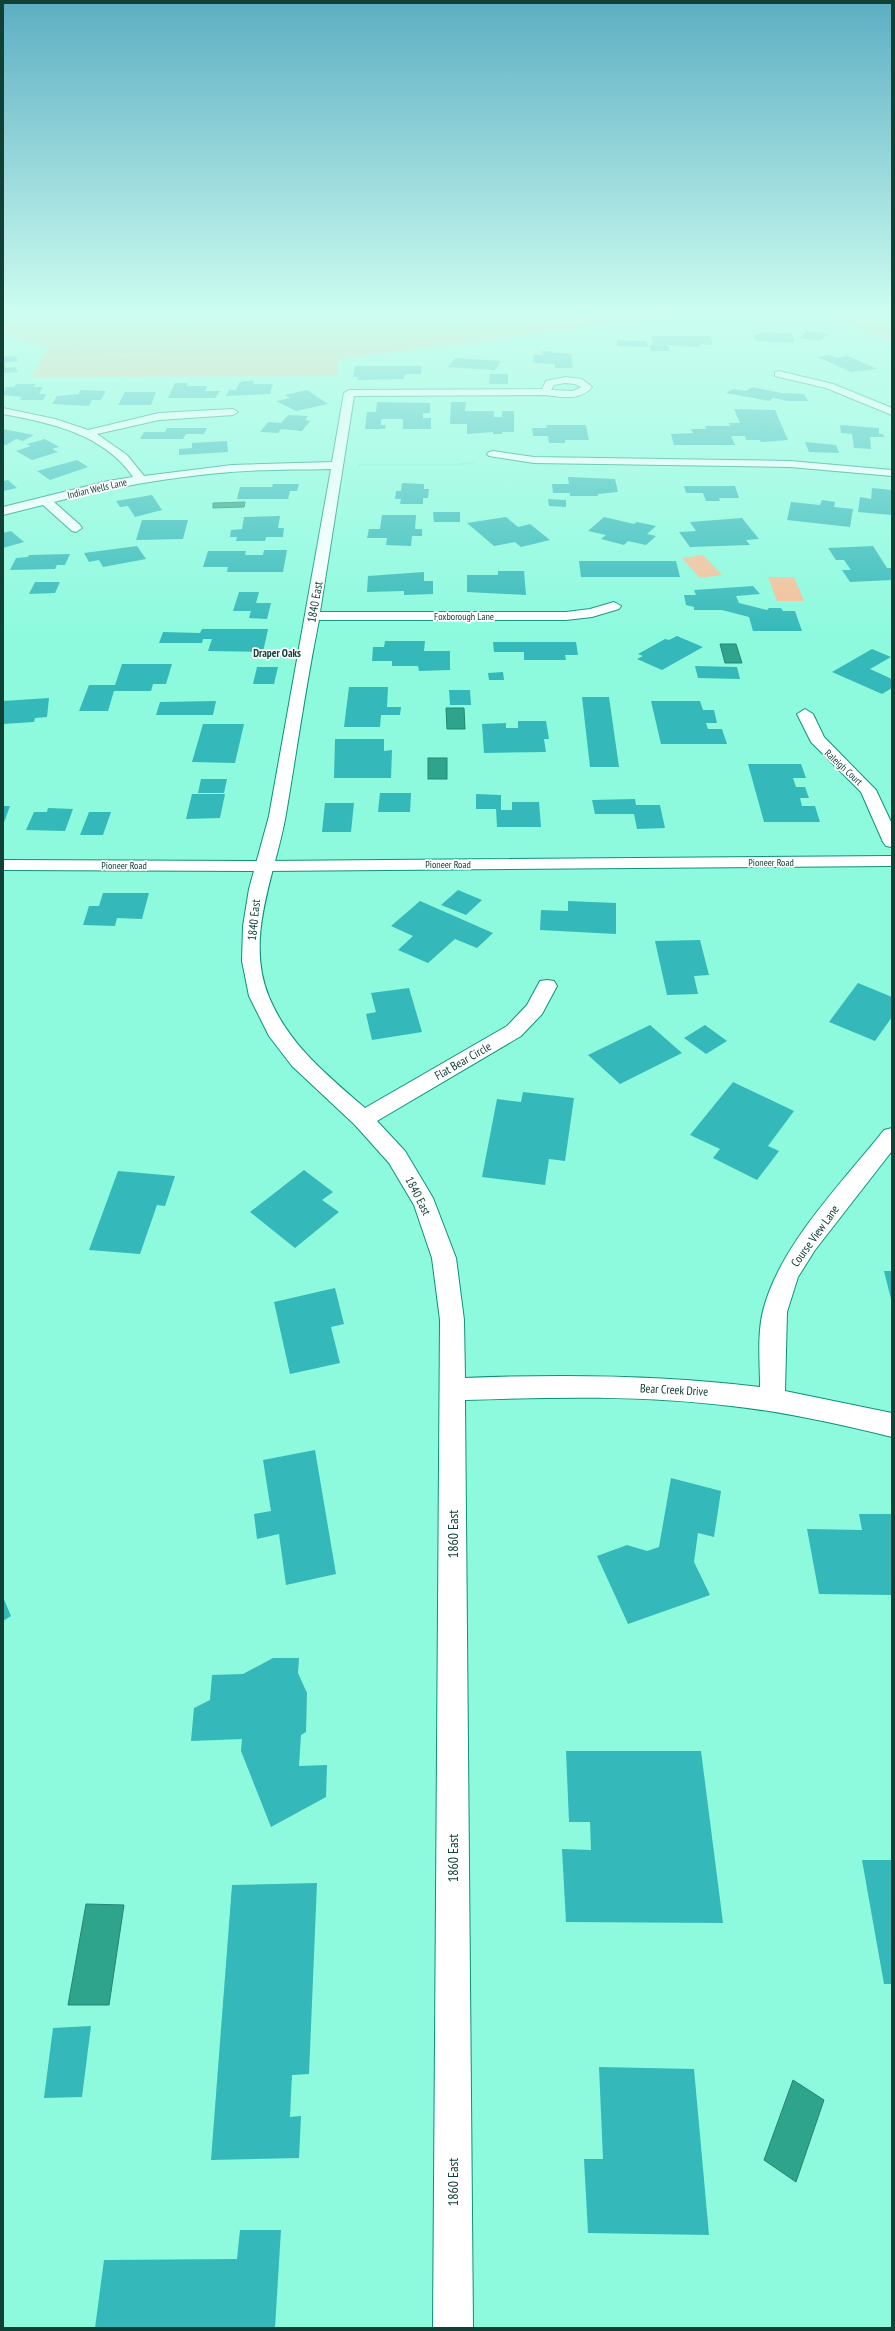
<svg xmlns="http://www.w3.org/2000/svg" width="895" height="2331" font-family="'PT Sans Narrow',sans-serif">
<rect width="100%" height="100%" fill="#8dfade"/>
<g fill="#f8be97">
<polygon points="3,310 722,310 339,359 337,376 31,377 49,347 3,334"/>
<polygon points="811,310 892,310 892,343"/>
<polygon points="703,555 722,575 700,578 682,558"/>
<polygon points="768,577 794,577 804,601 777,601"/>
</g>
<g fill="#2da48b" stroke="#248672">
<polygon points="245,502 244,507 213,508 213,503"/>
<polygon points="720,644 736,644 742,663 725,663"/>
<polygon points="446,708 464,708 465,729 447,729"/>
<rect x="428" y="758" width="19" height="21"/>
<polygon points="86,1904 124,1905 109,2005 68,2005"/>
<polygon points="793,2080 824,2100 796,2182 764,2160"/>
</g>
<g fill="#34b8b9">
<polygon points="807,331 828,334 821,341 800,338"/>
<polygon points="761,332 792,334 795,343 756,341 754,334 762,334"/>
<polygon points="651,336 710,336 713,345 700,344 700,347 668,345 670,351 651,351 650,345 653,345"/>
<polygon points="617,340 646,341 648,347 617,346"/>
<polygon points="542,351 571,354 573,368 555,368 555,364 534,363 533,355 543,355"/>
<polygon points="829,355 837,358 848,356 877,369 851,372 818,357"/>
<polygon points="15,356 18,361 4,363 6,368 15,367 18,372 3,373 3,357"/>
<polygon points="455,358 501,361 495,370 448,367"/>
<polygon points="355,366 422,366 421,374 405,374 404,379 357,380 358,377 353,377"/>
<polygon points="490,374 508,374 508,384 489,384"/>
<polygon points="244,381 254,381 253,384 273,384 270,394 226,396 229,390 236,390 239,383"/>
<polygon points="175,383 188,383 187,386 207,386 205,391 220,391 215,398 168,398"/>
<polygon points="16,384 36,384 33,387 43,387 39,394 46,394 43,400 20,400 22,397 3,395 6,387 14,387"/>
<polygon points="752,387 781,393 804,394 808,401 788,401 773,398 769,401 726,393 733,389 746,391"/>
<polygon points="80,390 106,391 101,400 92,400 89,406 52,404 57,396 79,394"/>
<polygon points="307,390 328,404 296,411 276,401 290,398 285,395"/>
<polygon points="125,392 156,392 151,405 118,405"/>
<polygon points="377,402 430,403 430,413 423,413 423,418 431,418 431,429 403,429 403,419 381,419 381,425 386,425 385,429 365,429 367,412 376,412"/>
<polygon points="451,402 466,402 465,411 494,411 494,417 502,417 502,411 514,411 514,432 502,432 502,434 493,434 493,432 467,434 467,424 450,424"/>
<polygon points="734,409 775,410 788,440 761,442 760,440 746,440 745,436 731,436 735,445 674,445 671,434 693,433 691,429 706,429 705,426 730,426 729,423 740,423"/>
<polygon points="288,415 308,416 305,420 310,421 302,431 281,429 278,433 260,432 268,422 281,423"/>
<polygon points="546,425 586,425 589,440 565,440 565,443 549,443 548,436 533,436 532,428 547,428"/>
<polygon points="840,425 879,428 879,434 883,434 884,437 870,437 871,449 854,448 852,434 841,433"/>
<polygon points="167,428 207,428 204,434 186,434 183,439 140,439 144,432 165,432"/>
<polygon points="3,429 34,435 23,441 16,439 6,445 3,445"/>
<polygon points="45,439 59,447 52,449 58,452 32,460 16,451 31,446 27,444"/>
<polygon points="227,441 228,452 179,455 179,449 192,448 192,443"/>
<polygon points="805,442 836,445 839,453 809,452"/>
<polygon points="77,460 88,467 50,480 37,471"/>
<polygon points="568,477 615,479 618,492 598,494 598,496 570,496 570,493 553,493 552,484 569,484"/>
<polygon points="8,480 17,488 3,491 3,481"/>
<polygon points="402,483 424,484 424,489 429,489 428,498 423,498 423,504 400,504 401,499 395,499 396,491 401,491"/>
<polygon points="273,484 299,484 297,491 290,491 288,499 237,499 240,487 272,487"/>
<polygon points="684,486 735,486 739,498 719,498 720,501 706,501 703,493 686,493"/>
<polygon points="872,488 892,490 892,515 858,512 860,497 871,499"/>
<polygon points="152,495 162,510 135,517 128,506 120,507 116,501"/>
<polygon points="548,499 566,500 566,507 549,506"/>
<polygon points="822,500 835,502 834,507 853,509 850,527 787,520 791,502 820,505"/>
<polygon points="433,512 460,512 460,522 434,522"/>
<polygon points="382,515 416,515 415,529 422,529 422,536 412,536 411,546 386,545 387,538 367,538 369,529 380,529"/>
<polygon points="280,516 278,528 284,528 283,537 266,537 265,541 236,541 237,537 230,537 231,530 242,529 244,517"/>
<polygon points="506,517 518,527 530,524 550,540 521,547 515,542 494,546 467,523"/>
<polygon points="604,517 634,524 637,522 656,526 647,534 656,536 646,545 628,541 624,545 601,539 606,535 588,531"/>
<polygon points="742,518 759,539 746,540 750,545 690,547 679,532 696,531 690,522"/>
<polygon points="142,520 188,520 183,539 136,540"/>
<polygon points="11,531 24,542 3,548 3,533"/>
<polygon points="137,546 146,559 103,567 99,560 89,562 84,553"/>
<polygon points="873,546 887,568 892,568 892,580 850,582 842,570 851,570 844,560 836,560 828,548"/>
<polygon points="264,550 287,550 283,572 227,572 228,567 203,567 208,551 246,551 245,555 263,555"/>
<polygon points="70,554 65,565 57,565 55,569 10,570 16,558 28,557 29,555"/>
<polygon points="579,561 676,561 680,577 581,577"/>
<polygon points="498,571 524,571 526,595 467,592 467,575 498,575"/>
<polygon points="424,572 424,581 433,581 433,594 404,595 404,591 367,592 368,576"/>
<polygon points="35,582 60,582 55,593 29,594"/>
<polygon points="753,586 760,594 736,596 739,603 767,610 769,608 781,608 783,611 795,611 802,631 753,631 749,617 722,610 694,610 694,607 686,605 684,595 696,595 694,590"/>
<polygon points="239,592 259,592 256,603 271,603 267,619 249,618 251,611 233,611"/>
<polygon points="202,629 268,629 263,652 208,651 212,639 203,639 202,643 159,643 163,632 200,633"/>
<polygon points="677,636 703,647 662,670 637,659 643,656 638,654 665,639 669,640"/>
<polygon points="385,641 425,641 424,651 450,651 450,670 419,671 418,666 392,666 392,661 372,661 373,647 384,647"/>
<polygon points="493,642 576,642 578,655 565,655 566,660 524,660 524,652 494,652"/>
<polygon points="872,649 891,657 870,669 892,679 892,688 882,694 832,672"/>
<polygon points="122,664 172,664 166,684 153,684 151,691 114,691 108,711 79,711 89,685 115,685"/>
<polygon points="695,666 737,667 740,679 698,678"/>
<polygon points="257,667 278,667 274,684 253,684"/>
<polygon points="503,672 504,680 489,680 488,673"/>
<polygon points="349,687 388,687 387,707 401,707 400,715 381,715 380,727 344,727"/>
<polygon points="449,690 470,690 471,705 450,705"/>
<polygon points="582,697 609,697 619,767 590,767"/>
<polygon points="49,698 47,717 35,718 34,722 3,724 3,701"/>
<polygon points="216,701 213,715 156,715 160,702"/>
<polygon points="651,701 700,701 703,710 714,710 717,723 706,723 708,729 722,729 727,744 661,744"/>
<polygon points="518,721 546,721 549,739 544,739 546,752 484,753 482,724 506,723 506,728 518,728"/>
<polygon points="203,724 244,724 235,763 192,762"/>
<polygon points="335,739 384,739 384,751 392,750 391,778 334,778"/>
<polygon points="748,764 801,764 806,778 793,778 796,787 805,787 809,798 800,798 802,806 815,806 820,822 764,822"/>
<polygon points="201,779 227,779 224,793 198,793"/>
<polygon points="380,793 411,793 410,812 378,812"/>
<polygon points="192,794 225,794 220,818 186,819"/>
<polygon points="476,794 501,795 501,810 512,810 512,802 539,802 541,827 497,827 496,809 476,809"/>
<polygon points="635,799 636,805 660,805 665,828 637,829 634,814 595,814 592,800"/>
<polygon points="325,803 354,803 351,832 322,832"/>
<polygon points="3,806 10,806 3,825"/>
<polygon points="48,808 73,809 65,831 26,830 34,812 47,812"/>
<polygon points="89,812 111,812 103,835 80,835"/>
<polygon points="458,890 482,900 466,915 441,905"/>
<polygon points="103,893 149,893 142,919 117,918 115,926 83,925 89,906 99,906"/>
<polygon points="420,901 493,933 477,948 455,939 428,963 398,950 413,936 391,926"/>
<polygon points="568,901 616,903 616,934 540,930 541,910 568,911"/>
<polygon points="700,940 709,975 694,976 698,994 667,995 655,941"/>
<polygon points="858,983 892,997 892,1017 875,1041 829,1022"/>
<polygon points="409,988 422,1032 372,1040 366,1014 376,1012 371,993"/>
<polygon points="650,1025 682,1053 620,1084 588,1055"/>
<polygon points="705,1025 727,1041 706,1054 684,1038"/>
<polygon points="733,1082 794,1111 768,1146 779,1151 757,1180 713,1158 720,1149 690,1135"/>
<polygon points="523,1092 574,1098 565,1161 549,1159 545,1185 482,1177 497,1099 521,1102"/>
<polygon points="304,1170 333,1192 322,1200 339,1212 295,1248 250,1212"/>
<polygon points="118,1171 175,1176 165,1206 157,1205 140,1254 89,1250"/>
<polygon points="884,1271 892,1271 892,1299 891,1299"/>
<polygon points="335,1288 344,1324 331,1327 340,1363 290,1374 274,1302"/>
<polygon points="315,1450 336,1574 286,1585 279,1534 257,1539 254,1514 271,1511 263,1460"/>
<polygon points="671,1478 721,1491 714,1537 698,1533 694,1562 710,1595 628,1624 597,1556 627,1545 647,1551 659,1547"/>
<polygon points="859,1514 892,1514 892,1595 819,1594 807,1529 862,1530"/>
<polygon points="3,1597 11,1616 3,1621"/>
<polygon points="273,1658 299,1658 298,1673 307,1693 306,1732 301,1735 299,1766 327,1765 326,1797 271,1827 241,1751 242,1739 191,1741 194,1708 210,1700 212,1675 243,1674"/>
<polygon points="566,1751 701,1751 723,1923 566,1922 562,1849 591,1850 590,1822 569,1822"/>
<polygon points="862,1860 892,1860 892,1984 884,1984"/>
<polygon points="317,1883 309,2074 292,2075 290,2117 301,2116 299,2158 211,2160 232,1885"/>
<polygon points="91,2026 82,2097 44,2098 53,2028"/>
<polygon points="599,2067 694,2069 709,2235 588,2233 584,2159 603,2159"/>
<polygon points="240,2230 281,2230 275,2328 95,2328 104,2260 237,2259"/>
</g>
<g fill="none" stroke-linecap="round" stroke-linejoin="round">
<g stroke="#0b927a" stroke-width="2">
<g id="minor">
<polygon points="779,371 833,384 892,408 892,415 826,388 775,376 775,372"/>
<path d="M565 377 582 379 592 387C581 401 561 397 545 395L354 396 320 612H566L590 609 614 602 621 606 619 609 592 617 566 620H319C306 684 297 749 286 814 276 873 244 937 269 997 289 1045 327 1075 365 1108L507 1026 527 1005 540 981 547 980 554 981 557 986 542 1014 521 1036 377 1121 405 1151 433 1198 456 1258 464 1320 465 1378C563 1374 662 1375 760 1387 760 1363 757 1335 763 1311 779 1246 842 1183 884 1130L892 1128V1151L815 1250 798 1277 787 1312 785 1391 892 1413V1437C839 1424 786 1412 731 1406 643 1395 554 1397 465 1400L473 2328H433L440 1320 432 1258 414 1205 389 1163 355 1125 292 1066 269 1036 249 996 242 961 243 926 249 889 269 816 331 469C298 470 264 469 231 472 171 477 112 487 54 502L80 525 82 528 76 532 72 531 43 505 3 515V507L108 481 133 477C104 434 51 423 3 414V408L55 419 88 430 159 413 233 409 238 412 233 415 159 420 97 434 127 455 144 476 232 465 332 462 344 393 349 390 542 389 546 381ZM565 383 575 384 581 387 573 391 551 390 554 385Z"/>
<polygon points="493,451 534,457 790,461 892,470 892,476 790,467 534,463 489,456 487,454 489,452"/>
<polygon points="805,709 813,714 824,737 876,790 892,824 892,847 886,846 883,842 861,792 811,742 797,714"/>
</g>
</g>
<g stroke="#0b927a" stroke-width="2">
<polygon id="tertiary" points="892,856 892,866 264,871 3,870 3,860 264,861"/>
</g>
<g stroke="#5db29d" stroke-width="1" stroke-dasharray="0.5 1.5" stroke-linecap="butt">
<path d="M35 310C92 367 114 366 190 350"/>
<polyline points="3,317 32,318 114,310"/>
<polyline points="359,465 452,465 476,462"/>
</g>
<use href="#minor" fill="#fff" fill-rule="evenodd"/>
<use href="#tertiary" fill="#fff" fill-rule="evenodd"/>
</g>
<linearGradient id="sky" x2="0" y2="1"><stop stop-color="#5daec3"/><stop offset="0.49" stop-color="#ccfdf0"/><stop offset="1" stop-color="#ccfdf0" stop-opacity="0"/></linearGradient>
<rect width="895" height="636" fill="url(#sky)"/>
<g text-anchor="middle" stroke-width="3.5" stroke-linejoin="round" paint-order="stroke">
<g font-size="10" fill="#104036" stroke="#fff">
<text transform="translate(97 488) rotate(-13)" y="4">Indian Wells Lane</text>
<text x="464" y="620">Foxborough Lane</text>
<text transform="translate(844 767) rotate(43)" y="4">Raleigh Court</text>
<text x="771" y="866">Pioneer Road</text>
<text x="448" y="868">Pioneer Road</text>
<text x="124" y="869">Pioneer Road</text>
</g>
<g font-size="11" font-weight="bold" fill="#104036" stroke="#fff">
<text x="277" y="657">Draper Oaks</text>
</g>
<g font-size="12" fill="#104036" stroke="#fff">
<text transform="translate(315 602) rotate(-80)" y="4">1840 East</text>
<text transform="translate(254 920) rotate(-84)" y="4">1840 East</text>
<text transform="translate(463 1061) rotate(-30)" y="4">Flat Bear Circle</text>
<text transform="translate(418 1196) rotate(63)" y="4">1840 East</text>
<text transform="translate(815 1236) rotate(-54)" y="4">Course View Lane</text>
<text transform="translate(674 1390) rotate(3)" y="4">Bear Creek Drive</text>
</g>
<g font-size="14" fill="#104036" stroke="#fff">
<text transform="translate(453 1534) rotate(-90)" y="5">1860 East</text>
<text transform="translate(453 1858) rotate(-90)" y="5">1860 East</text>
<text transform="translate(453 2182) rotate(-90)" y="5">1860 East</text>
</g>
</g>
<rect width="895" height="2331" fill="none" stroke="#104036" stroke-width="8"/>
</svg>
